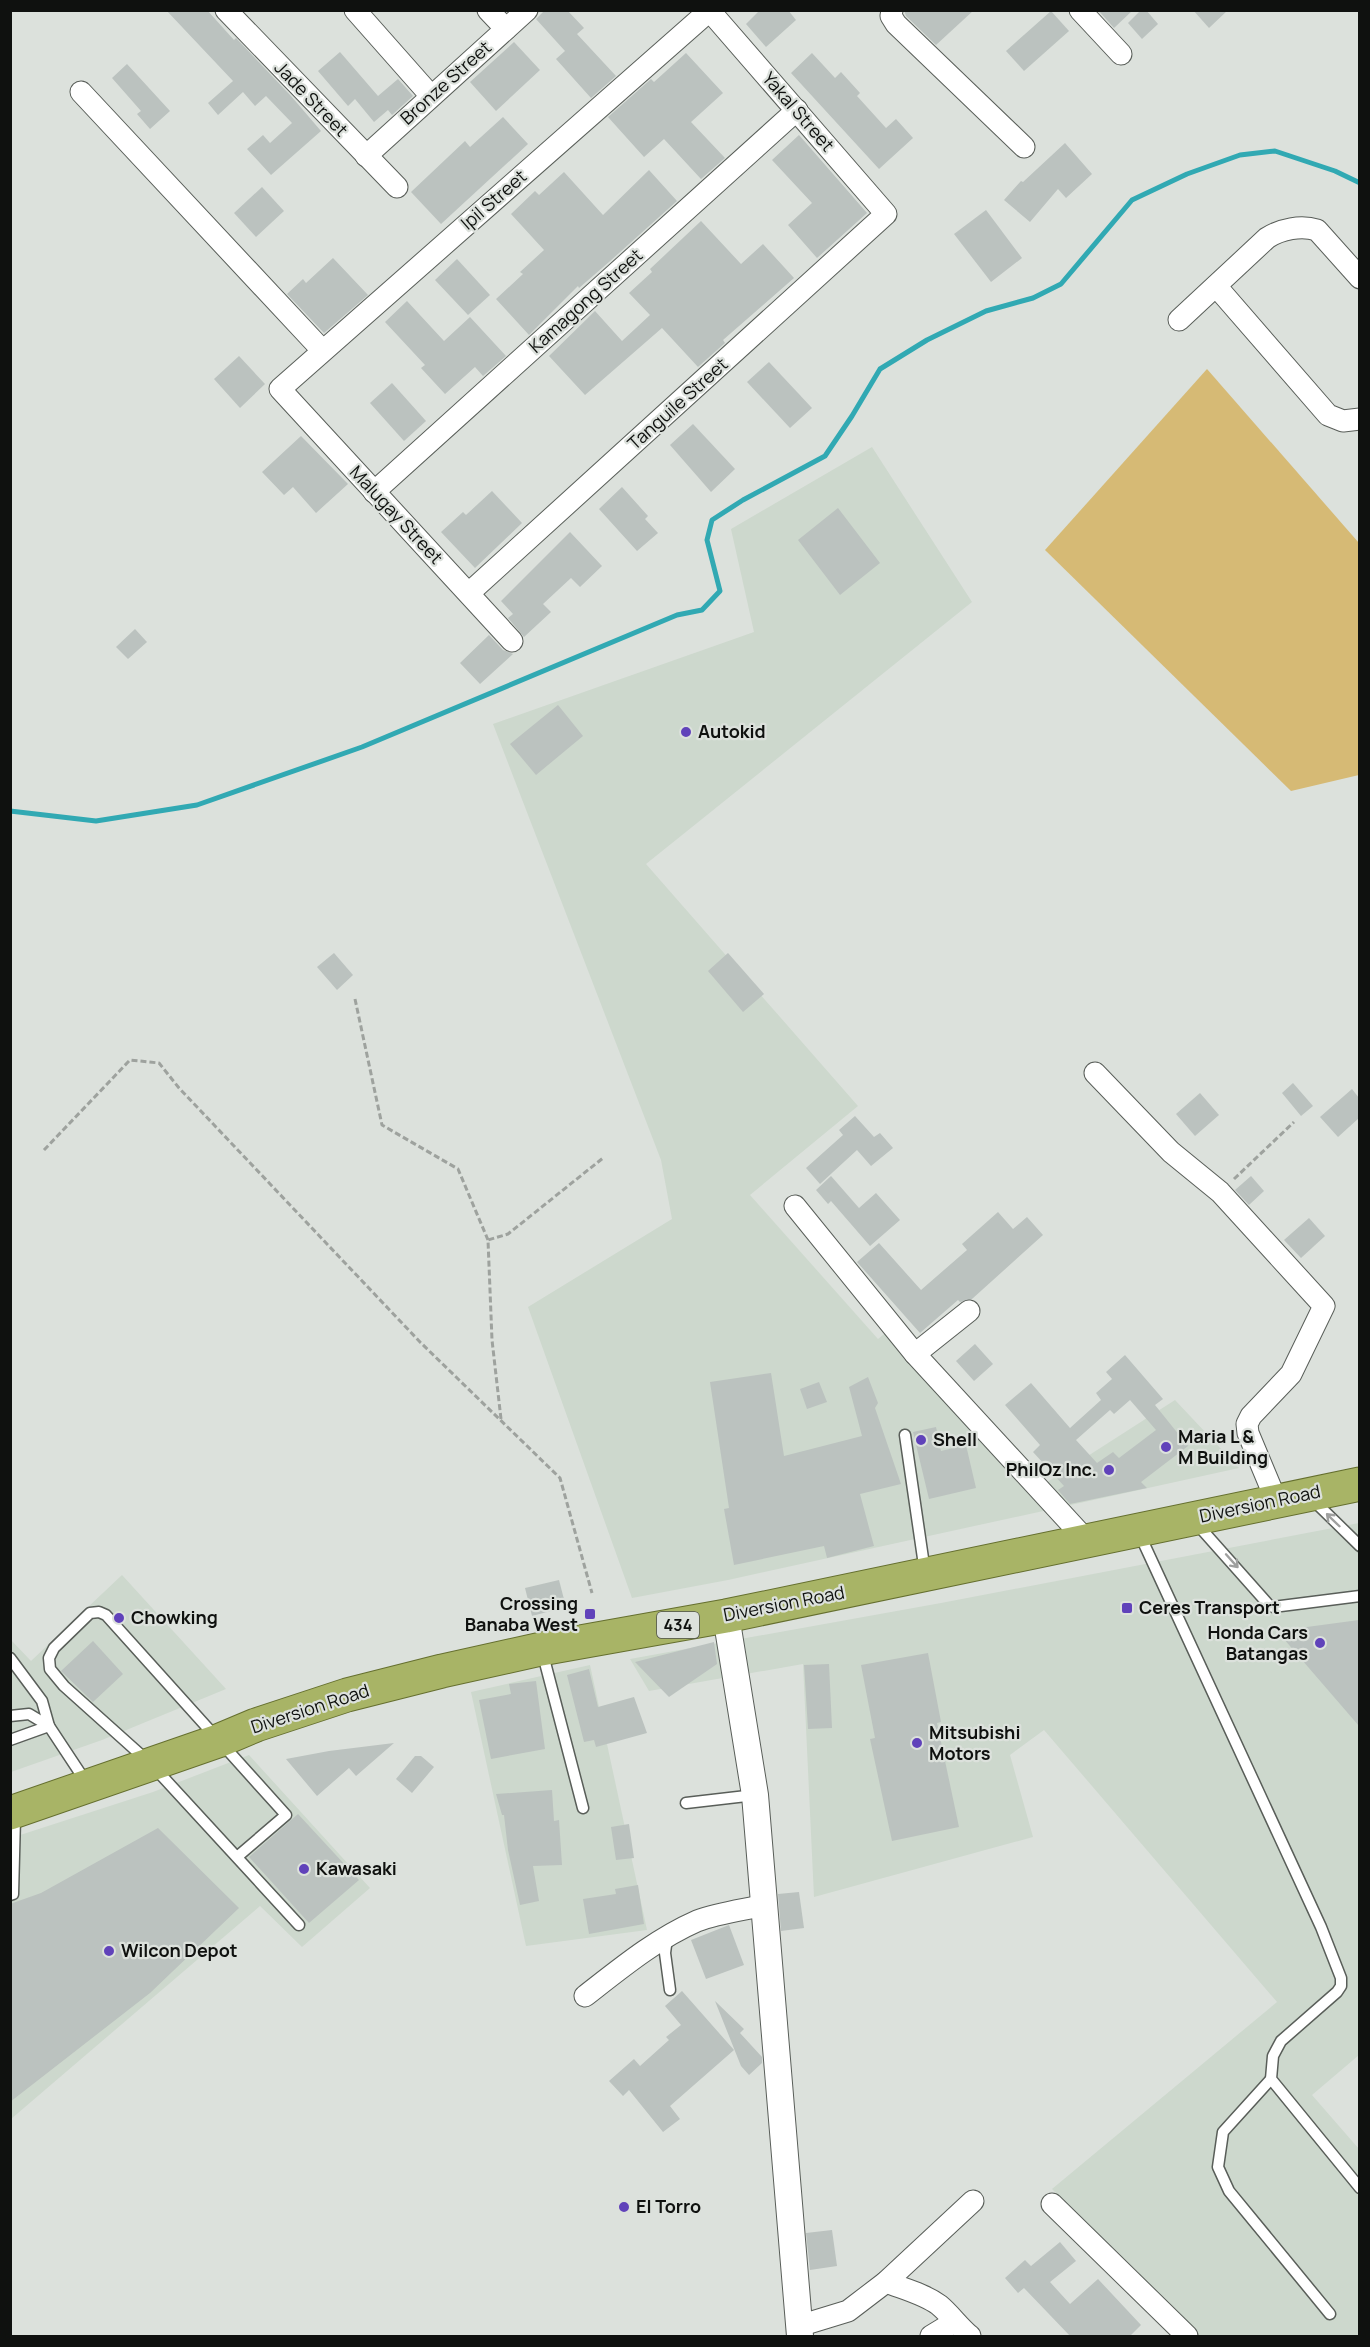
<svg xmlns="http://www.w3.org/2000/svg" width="1370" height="2347" font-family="Manrope,sans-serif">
<rect width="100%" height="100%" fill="#dce1dc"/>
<g fill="#cdd8cd">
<polygon points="872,447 972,602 646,864 858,1106 750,1195 878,1339 889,1330 1038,1488 1175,1400 1239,1468 728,1580 632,1598 528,1307 672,1219 661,1160 493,724 754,632 731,529"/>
<polygon points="1359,1523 1359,2055 1312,2095 1359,2149 1359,2336 1198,2336 1052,2189 1277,2002 1044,1730 1010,1755 1033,1837 814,1897 803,1664 649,1691 630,1659 941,1603"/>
<polygon points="122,1575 226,1689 102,1740 11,1772 10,1639 31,1661"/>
<polygon points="590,1665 647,1930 526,1946 471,1692"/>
<polygon points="249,1755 370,1888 302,1947 260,1906 11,2119 11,1838 153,1792"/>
</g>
<polygon fill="#d6ba75" points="1207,369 1359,543 1359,775 1291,791 1045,550"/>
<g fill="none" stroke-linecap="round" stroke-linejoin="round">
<polyline stroke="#31a9b3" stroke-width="5" points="10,811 96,821 197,805 362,747 677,615 702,610 720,591 707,540 712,520 743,500 825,456 852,416 880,369 927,340 986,311 1033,298 1061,284 1132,200 1187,174 1240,155 1275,151 1335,171 1360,183"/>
</g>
<g fill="#bbc2bf" fill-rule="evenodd">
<polygon points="166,10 207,10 234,40 236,38 291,96 321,131 271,175 247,149 263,135 270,143 292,123 266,96 255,106 243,92 218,115 208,103 233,81"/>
<polygon points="545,10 567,10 584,28 577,34 616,76 591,98 556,59 565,51 536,19"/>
<polygon points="760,10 788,10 796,20 766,47 746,24"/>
<polygon points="904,10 974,10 936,45 906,16"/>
<polygon points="1098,10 1133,10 1114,28"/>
<polygon points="1141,10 1146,10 1158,24 1142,39 1128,23"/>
<polygon points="1193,10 1228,10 1209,28"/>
<polygon points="1051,11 1069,31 1024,71 1006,51"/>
<polygon points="514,42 540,70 496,111 470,82"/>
<polygon points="340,52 378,96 398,79 413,96 392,115 388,110 374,122 355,99 348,106 318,71"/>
<polygon points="686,53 723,93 691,122 725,158 701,179 664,139 644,157 608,117 651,79 654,82"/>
<polygon points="812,53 835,78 841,72 860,93 857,96 886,128 896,119 913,138 879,169 791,73"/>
<polygon points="127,64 170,111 150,129 137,114 141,111 112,78"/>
<polygon points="503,117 528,144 441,224 411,192 465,141 470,147"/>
<polygon points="799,135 867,213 817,258 788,225 812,203 772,160"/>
<polygon points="1065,143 1092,174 1066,198 1058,189 1030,222 1004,200 1021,181 1023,182"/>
<polygon points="649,170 677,201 609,262 579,288 578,286 529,335 496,299 523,274 520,272 544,250 511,214 535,191 539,195 564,172 603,215"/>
<polygon points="262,187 284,211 256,237 234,213"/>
<polygon points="986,210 1022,258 991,282 954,234"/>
<polygon points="701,221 741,264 763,244 794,278 723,340 725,343 698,367 662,328 585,395 549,356 595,311 622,341 650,315 629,293 652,272 650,269"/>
<polygon points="333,258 368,295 324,333 287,294 303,279 306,283"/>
<polygon points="457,259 490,295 468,315 435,280"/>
<polygon points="407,301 444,341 470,317 506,356 483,376 475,367 445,394 421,368 425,365 385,322"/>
<polygon points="239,356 265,384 240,408 214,379"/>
<polygon points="769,362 812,408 790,428 747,382"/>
<polygon points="392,383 426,421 404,441 370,403"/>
<polygon points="693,424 735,469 711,492 670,445"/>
<polygon points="301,436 348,484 316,513 293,487 284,495 262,472"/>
<polygon points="622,487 648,516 645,519 658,533 637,551 599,509"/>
<polygon points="492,491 522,523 475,568 441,532 463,512 466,515"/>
<polygon points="838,508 880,563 840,595 798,540"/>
<polygon points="570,532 602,566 580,587 571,578 543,604 551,612 524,637 508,618 513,614 501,601"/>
<polygon points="135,629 147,642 128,659 116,647"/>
<polygon points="489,635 503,650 513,654 480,684 460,663"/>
<polygon points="558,705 583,736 536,775 510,744"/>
<polygon points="334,953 353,975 337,990 317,967"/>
<polygon points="728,953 764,994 743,1012 708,971"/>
<polygon points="1293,1083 1313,1106 1301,1116 1282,1093"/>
<polygon points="1352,1089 1359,1098 1359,1118 1338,1137 1320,1117"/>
<polygon points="1200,1093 1219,1115 1195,1136 1176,1114"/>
<polygon points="855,1116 874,1137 880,1133 893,1148 871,1166 857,1150 820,1184 806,1168 843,1135 839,1130"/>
<polygon points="831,1176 859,1208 876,1193 900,1220 870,1246 831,1201 828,1204 816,1190"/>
<polygon points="1251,1176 1264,1191 1249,1205 1235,1190"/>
<polygon points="998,1212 1013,1229 1027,1217 1043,1235 972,1299 960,1302 958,1300 920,1333 857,1262 879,1243 921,1290 967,1250 962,1244"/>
<polygon points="1309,1218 1325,1236 1301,1258 1284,1240"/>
<polygon points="975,1344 993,1364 974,1381 956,1361"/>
<path d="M1125 1355 1163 1399 1155 1405 1188 1446 1141 1482 1147 1488 1070 1504 1058 1490 1064 1486 1033 1452 1040 1445 1005 1405 1031 1383 1070 1428 1101 1400 1096 1393 1112 1379 1106 1372ZM1130 1400 1156 1430 1119 1458 1113 1452 1097 1463 1076 1440 1110 1410 1114 1414Z"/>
<polygon points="771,1373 784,1456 862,1436 849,1387 868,1377 878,1403 875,1408 901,1484 860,1494 874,1546 827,1558 824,1546 734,1565 724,1509 729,1508 710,1382"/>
<polygon points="819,1382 827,1402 807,1409 800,1389"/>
<polygon points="936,1427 941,1451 966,1445 976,1488 929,1499 913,1432"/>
<polygon points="559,1580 566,1607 532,1616 525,1588"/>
<polygon points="1359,1620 1359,1726 1277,1631"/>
<polygon points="93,1641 123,1674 93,1702 61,1671"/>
<polygon points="714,1642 717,1664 669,1697 635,1662"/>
<polygon points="928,1653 941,1722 937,1723 959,1827 892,1841 870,1739 875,1738 861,1665"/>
<polygon points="829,1664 832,1728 808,1729 804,1665"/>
<polygon points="589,1669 598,1707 634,1697 647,1733 596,1747 594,1740 584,1742 567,1675"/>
<polygon points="536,1681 545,1749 491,1759 479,1700 511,1694 509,1684"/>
<polygon points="394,1743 356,1776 349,1768 317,1796 286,1759 329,1751"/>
<polygon points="415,1756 421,1756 434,1767 412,1793 396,1779"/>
<polygon points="552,1790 554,1821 559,1820 562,1865 533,1866 539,1901 520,1905 508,1850 504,1815 502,1815 496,1794"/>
<polygon points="298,1814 359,1880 309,1923 249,1857"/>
<polygon points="629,1824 634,1858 616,1860 611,1827"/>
<polygon points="158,1828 239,1908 150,1993 10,2102 10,1904 41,1893"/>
<polygon points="638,1885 644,1924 589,1934 583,1899 616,1894 615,1889"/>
<polygon points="799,1892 804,1928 781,1931 778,1894"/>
<polygon points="729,1925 744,1965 706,1979 691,1940"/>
<polygon points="682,1991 734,2050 670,2106 680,2119 663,2132 629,2090 623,2096 609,2081 634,2059 640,2066 669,2040 666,2037 681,2025 665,2006"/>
<polygon points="715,2001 744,2029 740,2033 762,2057 762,2063 749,2075 741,2066"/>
<polygon points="832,2230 837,2266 810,2270 806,2233"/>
<polygon points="1060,2242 1076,2261 1050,2282 1070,2304 1098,2279 1141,2325 1129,2337 1071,2337 1024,2288 1018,2293 1005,2278 1025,2260 1031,2266"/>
</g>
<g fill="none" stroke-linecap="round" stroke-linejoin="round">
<g stroke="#595e59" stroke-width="13">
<g id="service">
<polyline points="905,1435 925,1572"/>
<polyline points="1313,1500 1360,1546"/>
<polyline points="1196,1523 1268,1604 1273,1607 1360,1596"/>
<polyline points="1139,1533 1321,1927 1341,1978 1341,1986 1337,1992 1281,2041 1273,2056 1271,2079 1360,2188"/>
<polyline points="542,1651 583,1808"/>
<polyline points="10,1658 42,1701 49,1726 10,1740"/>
<polyline points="10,1716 29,1714 49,1726 86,1782"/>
<polyline points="686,1803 755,1795"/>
<polyline points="237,1857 286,1815 106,1615 99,1612 90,1613 54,1648 49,1658 50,1669 64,1686 151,1764 299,1925"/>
<polyline points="10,1895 13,1894 15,1817"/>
<polyline points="667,1938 665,1953 670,1990"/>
<polyline points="1271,2079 1223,2132 1218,2167 1229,2191 1330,2314"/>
</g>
</g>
<g stroke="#595e59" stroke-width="23">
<g id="minor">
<polyline points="226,10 397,187"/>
<polyline points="355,10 431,96"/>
<polyline points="488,10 506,29"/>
<polyline points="892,10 891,16 896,24 1024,147"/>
<polyline points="1080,10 1121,54"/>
<polyline points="81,92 322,350"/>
<polyline points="366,156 527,10"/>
<polyline points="1216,286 1328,415 1343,421 1360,419"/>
<path d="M1179 320 1267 238C1281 229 1301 225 1317 230L1360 278"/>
<polyline points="374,492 797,110"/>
<polyline points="469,593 886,214 709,10"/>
<polyline points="512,641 280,389 709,11"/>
<polyline points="1095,1073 1171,1152 1220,1192 1324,1306 1291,1374 1251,1416 1247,1424 1248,1433 1276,1500"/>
<polyline points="795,1206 915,1354 1087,1541"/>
<polyline points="915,1354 969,1311"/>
<path d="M585 1996C621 1968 656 1939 697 1921 718 1913 743 1910 765 1905"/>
<polyline points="1052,2204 1187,2336"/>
<path d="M886 2282C904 2289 924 2294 939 2305 950 2314 959 2327 970 2336"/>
<polyline points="799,2326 848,2311 886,2282 973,2201"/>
<polyline points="931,2336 954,2322"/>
</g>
</g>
<g stroke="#595e59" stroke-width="28">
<polyline id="tertiary" points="726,1616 755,1795 800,2336"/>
</g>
<g stroke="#656f2f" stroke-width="35">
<polyline id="trunk" points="10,1813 218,1741 256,1725 347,1695 442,1671 541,1649 726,1616 1360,1484"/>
</g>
<g stroke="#9ea29e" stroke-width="3" stroke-dasharray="6 3" stroke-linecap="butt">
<polyline points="355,999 382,1125 458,1169 488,1240"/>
<polyline points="44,1150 130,1060 159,1063 179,1088 420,1342 560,1478 592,1593"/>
<polyline points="1234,1179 1294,1122"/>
<polyline points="501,1419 492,1340 488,1240 508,1234 603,1158"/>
</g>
<use href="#service" stroke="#fff" stroke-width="10"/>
<use href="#minor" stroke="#fff" stroke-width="21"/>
<use href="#tertiary" stroke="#fff" stroke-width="26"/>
<use href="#trunk" stroke="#a8b466" stroke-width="33"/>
</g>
<defs><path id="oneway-shaft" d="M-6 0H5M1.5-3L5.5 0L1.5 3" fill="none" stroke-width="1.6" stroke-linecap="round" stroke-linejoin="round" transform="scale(1.5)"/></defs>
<g stroke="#9fa09f">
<use href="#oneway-shaft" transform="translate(1333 1520) rotate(-136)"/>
<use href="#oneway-shaft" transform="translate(1232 1561) rotate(48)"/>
</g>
<g fill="#6042ba" stroke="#dce1dc" stroke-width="2">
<circle cx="686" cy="732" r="6"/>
<circle cx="921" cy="1440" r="6"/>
<circle cx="1166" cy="1447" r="6"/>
<circle cx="1109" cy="1470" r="6"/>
<rect x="1121" y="1602" width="12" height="12" rx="3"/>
<rect x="584" y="1608" width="12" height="12" rx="3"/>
<circle cx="119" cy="1618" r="6"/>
<circle cx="1320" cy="1643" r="6"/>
<circle cx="917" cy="1743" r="6"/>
<circle cx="304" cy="1869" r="6"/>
<circle cx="109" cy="1951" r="6"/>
<circle cx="624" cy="2207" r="6"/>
</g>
<g text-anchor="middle" stroke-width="4.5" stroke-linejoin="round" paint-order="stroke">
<rect fill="#dce1dc" stroke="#4c4f4c" stroke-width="1.5" x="657" y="1612" width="42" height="26" rx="4.5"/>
<g font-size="16" font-weight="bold" fill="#0f110f">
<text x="678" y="1631">434</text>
</g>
<g font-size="18" fill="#0f110f" stroke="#dce1dc">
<text transform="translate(446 83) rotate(-42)" y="6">Bronze Street</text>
<text transform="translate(311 99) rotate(46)" y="6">Jade Street</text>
<text transform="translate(798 112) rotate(49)" y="6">Yakal Street</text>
<text transform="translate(494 200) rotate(-41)" y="6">Ipil Street</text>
<text transform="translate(586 301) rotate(-42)" y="6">Kamagong Street</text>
<text transform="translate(678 404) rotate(-42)" y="6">Tanguile Street</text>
<text transform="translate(396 515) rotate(47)" y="6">Malugay Street</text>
<text transform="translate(1260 1504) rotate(-12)" y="6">Diversion Road</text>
<text transform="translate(784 1604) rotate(-11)" y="6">Diversion Road</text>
<text transform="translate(310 1709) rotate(-18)" y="6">Diversion Road</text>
</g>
<g font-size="18" font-weight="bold" fill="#0f110f" stroke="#dce1dc" text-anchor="start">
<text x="698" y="738">Autokid</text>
<text x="1178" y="1443">Maria L &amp;<tspan x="1178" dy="21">M Building</tspan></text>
<text x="933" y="1446">Shell</text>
<text x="1097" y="1476" text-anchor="end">PhilOz Inc.</text>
<text x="578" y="1610" text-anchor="end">Crossing<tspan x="578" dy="21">Banaba West</tspan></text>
<text x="1139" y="1614">Ceres Transport</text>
<text x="131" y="1624">Chowking</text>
<text x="1308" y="1639" text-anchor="end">Honda Cars<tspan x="1308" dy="21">Batangas</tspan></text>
<text x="929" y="1739">Mitsubishi<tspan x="929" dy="21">Motors</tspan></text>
<text x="316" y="1875">Kawasaki</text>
<text x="121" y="1957">Wilcon Depot</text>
<text x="636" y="2213">El Torro</text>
</g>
</g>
<rect width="1370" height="2347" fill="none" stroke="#0f110f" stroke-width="24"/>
</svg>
